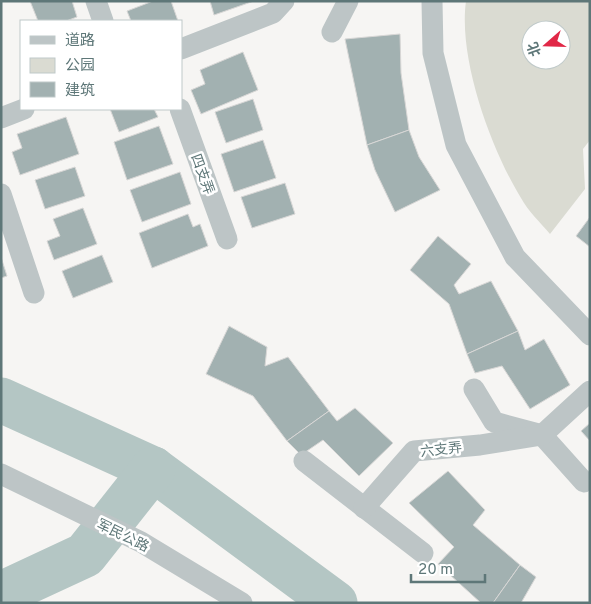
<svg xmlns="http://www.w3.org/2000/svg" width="591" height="604" font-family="Overpass,'Noto Sans SC',sans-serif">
<rect width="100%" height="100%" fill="#f6f5f3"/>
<path fill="#dadbd2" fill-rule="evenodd" d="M466 1H590V140L583 149 585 189 550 234C540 222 528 211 521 198 491 149 458 59 466 1ZM531 30H561V60H531Z"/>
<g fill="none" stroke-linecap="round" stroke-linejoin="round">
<g stroke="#b4c6c4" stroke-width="45">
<polyline points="1,400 153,469 335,603"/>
<polyline points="1,594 85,555 153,469"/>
</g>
</g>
<g fill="#a2b1b1" stroke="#d8d7d6">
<polygon points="30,1 72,1 77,17 66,21 38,21"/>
<polygon points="153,1 171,1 178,21 131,21 127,11"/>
<polygon points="210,1 254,1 214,15"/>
<polygon points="400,34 401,73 409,130 367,145 345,39"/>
<polygon points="243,52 258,90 201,114 191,90 205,84 200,70"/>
<polygon points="253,99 263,130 226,143 215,112"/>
<polygon points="110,109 154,109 158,117 119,132"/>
<polygon points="66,117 79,154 20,175 12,152 22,148 17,134"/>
<polygon points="159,126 173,164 127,180 114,142"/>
<polygon points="409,130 419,157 440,190 395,212 375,170 367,145"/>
<polygon points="263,140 276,178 234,192 221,154"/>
<polygon points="75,167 85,196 45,209 35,180"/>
<polygon points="180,172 191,204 142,222 130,190"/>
<polygon points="285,183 295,214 252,228 241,197"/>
<polygon points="83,208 97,244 54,260 47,241 60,236 53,219"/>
<polygon points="188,214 193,227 200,224 208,246 152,268 139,233"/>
<polygon points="590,217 590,247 576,236"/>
<polygon points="438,236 471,264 454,285 459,294 491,281 518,331 467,354 449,304 410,270"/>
<polygon points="102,255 113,282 73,298 62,271"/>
<polygon points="1,257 7,276 1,278"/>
<polygon points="229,326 267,347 265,366 288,357 329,411 287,441 253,396 206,374"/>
<polygon points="518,331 525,350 544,339 570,385 530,409 502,366 475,373 467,354"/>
<polygon points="355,408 393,443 359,476 323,440 301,455 287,441 329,411 337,421"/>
<polygon points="590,423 590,441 581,431"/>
<polygon points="448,471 485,510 473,525 520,565 493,603 481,603 438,564 454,547 409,503"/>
<polygon points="520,565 536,577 521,603 493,603"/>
</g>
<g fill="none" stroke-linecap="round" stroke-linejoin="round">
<g stroke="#bdc5c6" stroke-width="21">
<polyline points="96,1 103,21"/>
<polyline points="432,1 433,53 456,145 515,257 590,335"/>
<polyline points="332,32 348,1"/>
<polyline points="181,49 273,13 284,1"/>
<polyline points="180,109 227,239"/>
<polyline points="1,118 24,109"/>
<polyline points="1,194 34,293"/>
<polyline points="474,389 494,422 542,435 584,482"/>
<polyline points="304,461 423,553"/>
<polyline points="1,474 141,542 242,603"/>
<polyline points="364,508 414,451 480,445 542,435 590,391"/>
</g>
</g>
<g text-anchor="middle" stroke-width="5" stroke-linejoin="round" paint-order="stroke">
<g font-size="14" fill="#5e7778" stroke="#fff">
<text transform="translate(203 174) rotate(70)" y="5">四支弄</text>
<text transform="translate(441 449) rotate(-6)" y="5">六支弄</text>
<text transform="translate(123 535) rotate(26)" y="5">军民公路</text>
</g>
</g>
<rect width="591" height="604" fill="none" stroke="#5e7778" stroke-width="5"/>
<rect x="20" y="20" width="162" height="90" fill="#ffffff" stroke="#bfc9c9"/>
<rect x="30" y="36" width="25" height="8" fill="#bdc5c6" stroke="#bfc9c9"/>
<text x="65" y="45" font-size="15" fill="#5e7778">道路</text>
<rect x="30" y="58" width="25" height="15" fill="#dadbd2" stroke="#bfc9c9"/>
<text x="65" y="70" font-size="15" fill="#5e7778">公园</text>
<rect x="30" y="82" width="25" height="15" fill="#a2b1b1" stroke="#bfc9c9"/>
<text x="65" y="95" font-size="15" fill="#5e7778">建筑</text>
<g transform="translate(546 45) rotate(250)"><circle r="24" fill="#ffffff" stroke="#bfc9c9"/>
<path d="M0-4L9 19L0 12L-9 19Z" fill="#e12847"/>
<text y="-8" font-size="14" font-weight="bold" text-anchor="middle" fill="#5e7778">北</text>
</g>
<path d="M411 574v8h74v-8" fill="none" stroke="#5e7778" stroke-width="2.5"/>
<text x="418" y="574" font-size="15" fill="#5e7778" stroke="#ffffff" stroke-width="4" paint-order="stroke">20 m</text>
</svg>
